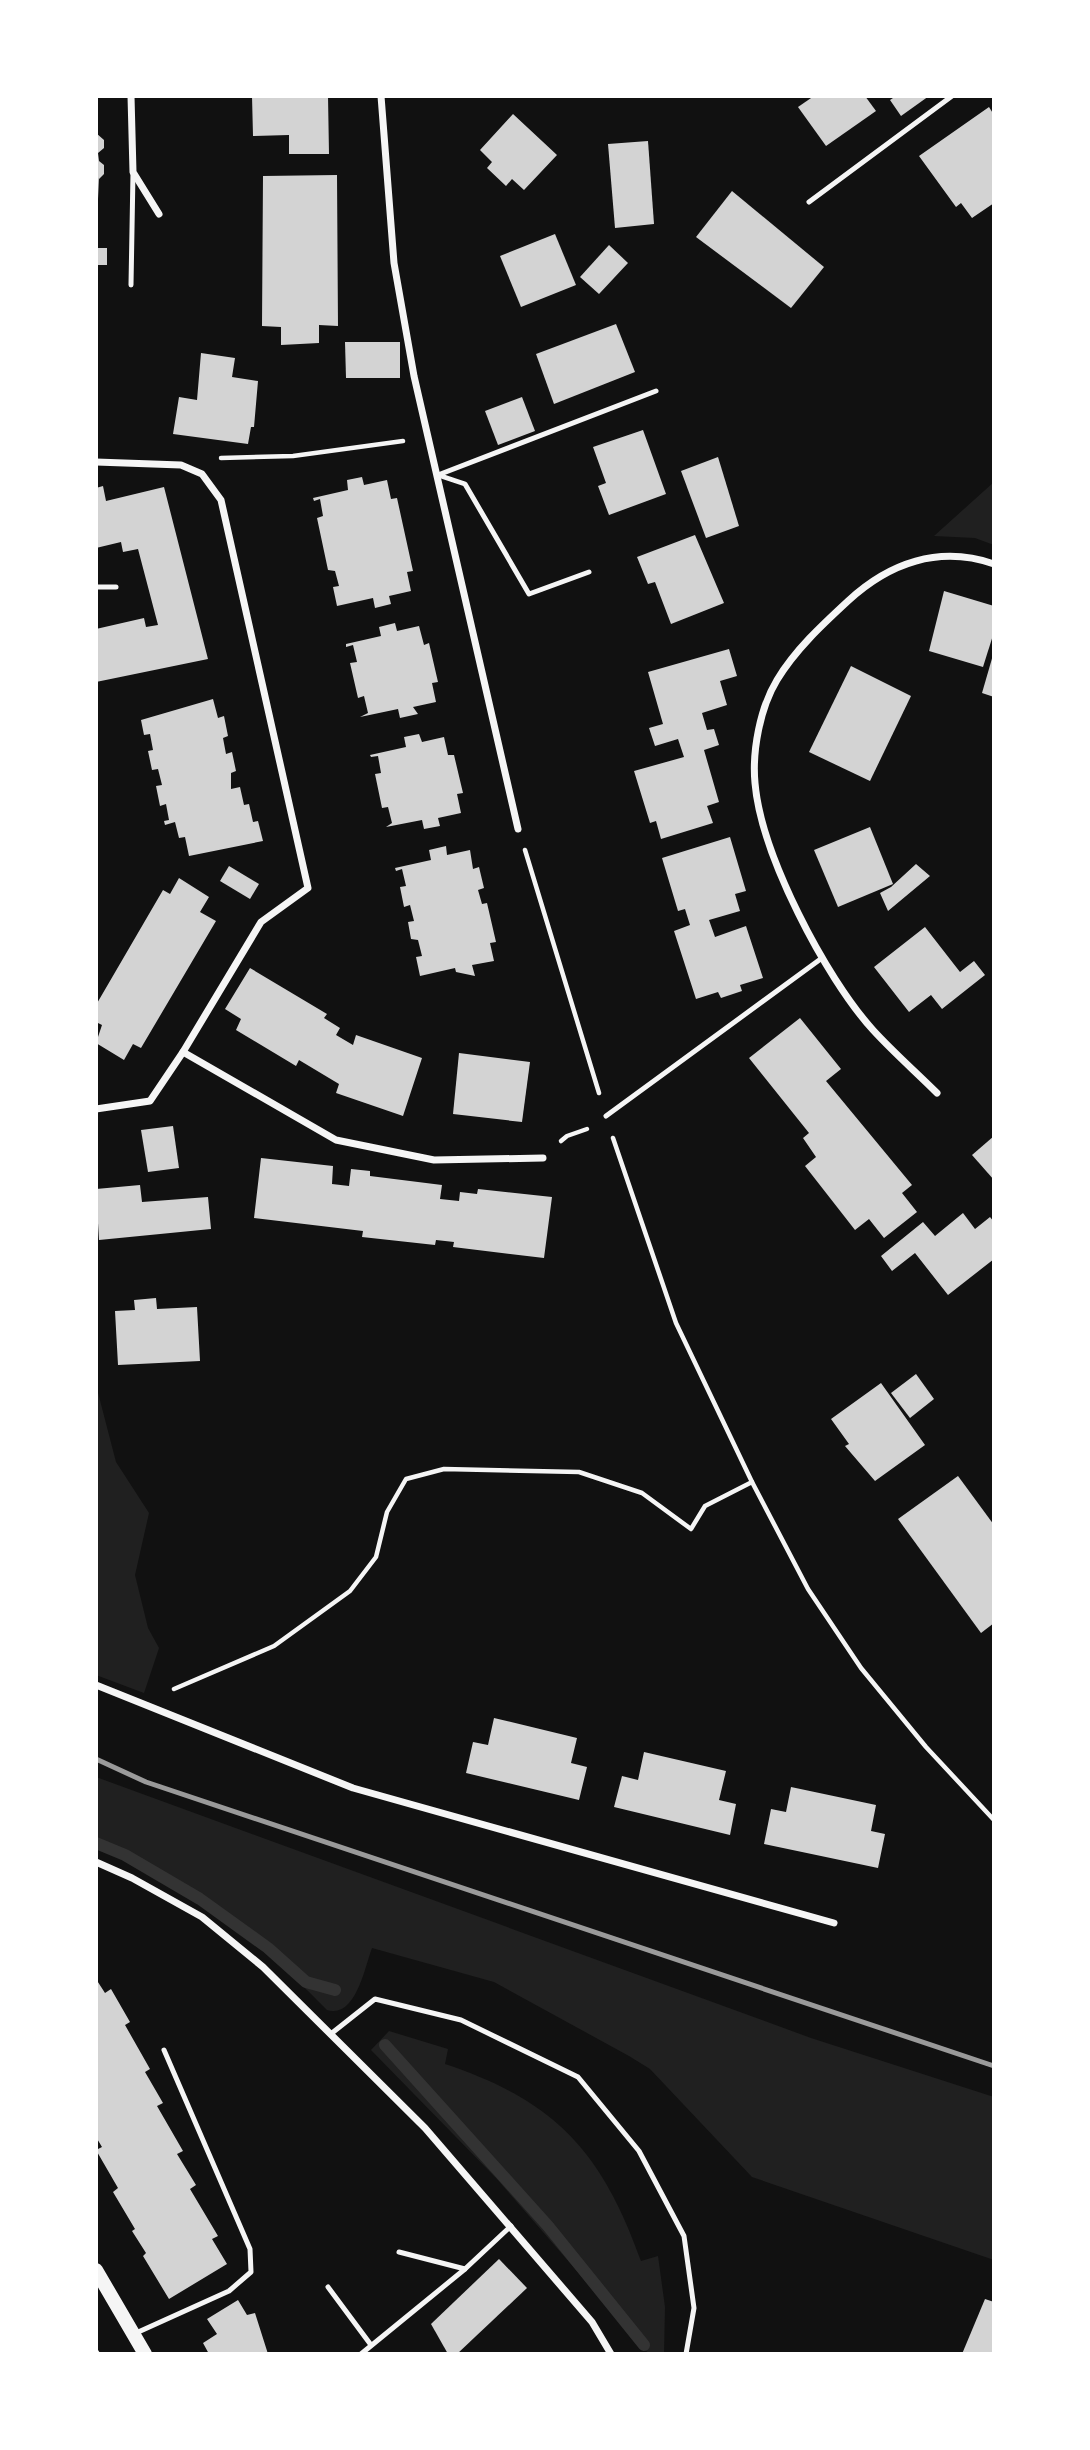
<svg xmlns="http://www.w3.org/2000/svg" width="1090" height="2450" font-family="'Titillium Web',sans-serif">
<rect width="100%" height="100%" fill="#111"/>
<g fill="#202020">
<polygon points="994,482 994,545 975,538 934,536"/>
<polygon points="96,1385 116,1462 149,1513 135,1575 148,1628 159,1648 144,1693 96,1675"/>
<path d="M96 1777 811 2038 994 2097V2260L752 2177 650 2069 629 2056 494 1982 372 1948C365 1966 356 2019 327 2010 260 1941 186 1882 96 1845Z"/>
<path d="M389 2031 448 2049 445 2064C556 2101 602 2152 641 2261L658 2256 665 2307 664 2354H649L497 2179 371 2050Z"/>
</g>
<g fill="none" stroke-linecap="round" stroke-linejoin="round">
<g stroke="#333" stroke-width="12">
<polyline points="96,1843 125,1855 200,1899 268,1948 306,1982 335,1990"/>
<polyline points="385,2045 548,2226 644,2345"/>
</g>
</g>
<g fill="#d3d3d3">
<polygon points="252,96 328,96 329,154 289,154 289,135 253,136"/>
<polygon points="814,96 865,96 876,111 826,146 798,107"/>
<polygon points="896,96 929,96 901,116 890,100"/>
<polygon points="989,107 994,115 994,203 972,218 961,203 956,207 919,156"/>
<polygon points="513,114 557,155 524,190 512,179 506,186 487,168 492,162 480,150"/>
<polygon points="96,133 104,140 104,148 98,153 99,161 104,165 104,174 99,179 99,199"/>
<polygon points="648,141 654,224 615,228 608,144"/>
<polygon points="337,175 338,326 319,325 319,343 281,345 281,327 262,326 263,176"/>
<polygon points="732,191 824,267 791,308 696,237"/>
<polygon points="555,234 576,285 521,307 500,256"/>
<polygon points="609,245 628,263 599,294 580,277"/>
<rect x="96" y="248" width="11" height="17"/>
<polygon points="616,324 635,372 554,404 536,354"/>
<polygon points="345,342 400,342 400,378 346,378"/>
<polygon points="201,353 235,358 232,377 258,381 254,427 251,427 248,444 173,434 179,397 197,400"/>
<polygon points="522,397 535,431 498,445 485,411"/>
<polygon points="643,430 666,494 609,515 598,486 606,483 593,447"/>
<polygon points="718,457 739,526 706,538 681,471"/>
<polygon points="362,477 364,485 387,480 391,499 397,498 413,571 407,572 411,591 389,596 391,604 375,608 373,598 337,606 333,587 339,586 335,571 328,570 317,518 323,516 320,499 314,501 313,498 348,490 347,480"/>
<polygon points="103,486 106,501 164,487 208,659 96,682 96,629 144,618 146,627 158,625 138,549 123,552 121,542 96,548 96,488"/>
<polygon points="695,535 724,603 671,624 655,582 648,584 637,557"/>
<polygon points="944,591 994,606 994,632 983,667 929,651"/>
<polygon points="395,623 397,631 419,626 424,645 429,643 438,682 432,683 436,702 413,707 418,714 400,718 398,709 360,717 368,713 364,696 358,698 350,663 357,662 353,645 346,647 346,644 381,636 379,627"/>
<polygon points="729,649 737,676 720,681 727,705 702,713 707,730 714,729 719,745 704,750 719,802 707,806 713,823 661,839 656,821 650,823 634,771 684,757 678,739 655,746 649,728 663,724 648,672"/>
<polygon points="993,655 994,655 994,697 982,693"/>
<polygon points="851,666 911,696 870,781 809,752"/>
<polygon points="213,699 218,718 224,716 228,736 223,738 226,754 232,752 236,771 231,773 231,789 240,787 244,805 249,804 253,822 258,821 263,841 189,856 185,837 179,838 175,822 165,825 164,821 169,820 166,804 160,806 156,786 162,785 158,769 152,770 148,751 153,750 150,734 144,735 141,720"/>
<polygon points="419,734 422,742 444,737 448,755 454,755 463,793 457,794 461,813 438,818 440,826 424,829 422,820 386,827 392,823 388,807 382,808 375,774 381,773 378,756 371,757 370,755 406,747 404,737"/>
<polygon points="870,827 893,884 838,907 814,850"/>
<polygon points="730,837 746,891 735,894 740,911 709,920 715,937 746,926 763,978 740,985 742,991 721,998 718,992 696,999 674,931 690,925 685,909 678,911 662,858"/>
<polygon points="446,846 447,855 470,850 473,869 479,867 484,888 478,890 482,904 487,903 496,942 490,943 494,961 472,965 475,976 456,972 455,968 420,976 416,957 422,956 418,940 411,939 408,922 414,921 410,905 404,907 400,887 406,886 402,869 396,871 395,868 431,860 429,850"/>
<polygon points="916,864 930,876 888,911 880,893 891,887"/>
<polygon points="229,866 259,884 250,899 220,881"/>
<polygon points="179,878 209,897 200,912 216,921 141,1048 133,1044 124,1060 96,1043 102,1025 96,1022 96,1005 163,890 170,894"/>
<polygon points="925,927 960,972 974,961 985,975 942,1009 931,995 909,1012 874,967"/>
<polygon points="250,968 327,1014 324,1018 340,1028 336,1035 353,1045 356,1035 422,1058 403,1116 336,1093 339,1084 299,1060 296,1066 236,1030 241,1019 225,1009"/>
<polygon points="800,1018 841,1069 826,1081 912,1185 902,1193 917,1212 884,1238 869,1219 855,1230 805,1166 816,1157 803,1138 809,1133 749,1058"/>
<polygon points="459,1053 530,1062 522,1122 453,1114"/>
<polygon points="173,1126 179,1168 148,1172 141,1130"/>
<polygon points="994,1136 994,1180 972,1155"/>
<polygon points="261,1158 333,1166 332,1184 349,1186 351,1169 370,1171 370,1176 442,1185 440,1199 459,1201 460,1192 477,1194 478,1189 552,1197 544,1258 453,1247 454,1242 436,1240 435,1245 362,1237 363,1231 254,1218"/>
<polygon points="140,1185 142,1202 208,1197 211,1229 99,1240 96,1189"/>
<polygon points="963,1213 975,1229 990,1217 994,1222 994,1259 948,1295 915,1253 892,1271 881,1256 923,1222 935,1236"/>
<polygon points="156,1298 157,1309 197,1307 200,1361 118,1365 115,1311 135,1310 134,1300"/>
<polygon points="916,1374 934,1399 910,1418 891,1393"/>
<polygon points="881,1383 925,1445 875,1481 845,1446 849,1444 831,1419"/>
<polygon points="958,1476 994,1525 994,1623 981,1633 898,1519"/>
<polygon points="494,1718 577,1738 571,1763 587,1767 579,1800 466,1773 473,1742 488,1745"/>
<polygon points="644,1752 726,1771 719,1800 736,1804 730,1835 614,1807 622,1776 638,1780"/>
<polygon points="791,1787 876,1805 871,1831 885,1834 878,1868 764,1844 771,1809 786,1812"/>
<polygon points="96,1979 105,1993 111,1989 130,2022 125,2025 150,2069 145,2072 163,2103 157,2106 183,2151 177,2154 196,2185 190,2189 218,2236 212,2239 227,2264 169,2299 143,2256 146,2253 132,2231 135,2229 113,2192 118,2188 96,2150 102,2147 96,2137"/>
<polygon points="499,2259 527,2288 457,2354 448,2354 431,2324"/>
<polygon points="985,2299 994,2302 994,2354 962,2354"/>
<polygon points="238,2300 247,2315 255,2313 268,2354 209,2354 203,2343 217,2334 207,2319"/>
</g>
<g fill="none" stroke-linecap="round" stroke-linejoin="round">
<g stroke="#f5f5f5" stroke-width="4.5">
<polyline points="221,458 293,456 403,441"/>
<polyline points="525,850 599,1093"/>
<polyline points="613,1138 676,1323 752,1482 808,1589 861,1668 926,1747 994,1820"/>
<polyline points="561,1141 567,1136 587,1129"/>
<polyline points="174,1689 274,1646 350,1591 376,1557 387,1512 406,1479 444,1469 579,1472 642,1493 691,1529 705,1506 752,1482"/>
<polyline points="96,2351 98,2354"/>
</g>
<g stroke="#f5f5f5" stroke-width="5">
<polyline points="809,202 952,96"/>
<polyline points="131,285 133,173"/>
<polyline points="438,475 656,391"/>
<polyline points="438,475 465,484 529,594 589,572"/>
<polyline points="96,587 116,587"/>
<polyline points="606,1116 822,958"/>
<polyline points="332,2033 375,1999 461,2020 578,2077 639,2151 684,2236 694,2308 686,2354"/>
<polyline points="399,2252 465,2269"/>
<polyline points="328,2287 371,2345"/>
<polyline points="136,2333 229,2291 251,2272 250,2249 164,2050"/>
<polyline points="361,2354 465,2269 511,2226"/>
</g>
<g stroke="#f5f5f5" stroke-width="7">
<polyline points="131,96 133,172 159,214"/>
<polyline points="381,96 394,263 414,376 518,829"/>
<polyline points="96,462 181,465 202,474 221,500 308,888 261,922 183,1052"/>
<path d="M937 1093C916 1072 893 1052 873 1030 825 977 761 854 755 783 752 751 760 708 777 680 795 650 822 625 848 601 889 563 939 545 994 564"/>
<polyline points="96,1109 150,1101 183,1052 336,1140 434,1160 543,1158"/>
<polyline points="96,1685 353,1788 834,1923"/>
<polyline points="96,1862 132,1878 202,1917 263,1967 425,2128 592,2322 611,2354"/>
</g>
<polyline stroke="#f5f5f5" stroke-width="14" points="96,2270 145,2354"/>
<polyline stroke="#9a9a9a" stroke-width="5" points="96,1759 146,1782 994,2066"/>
</g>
<rect width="1090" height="2450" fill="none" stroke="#ffffff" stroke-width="196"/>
</svg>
